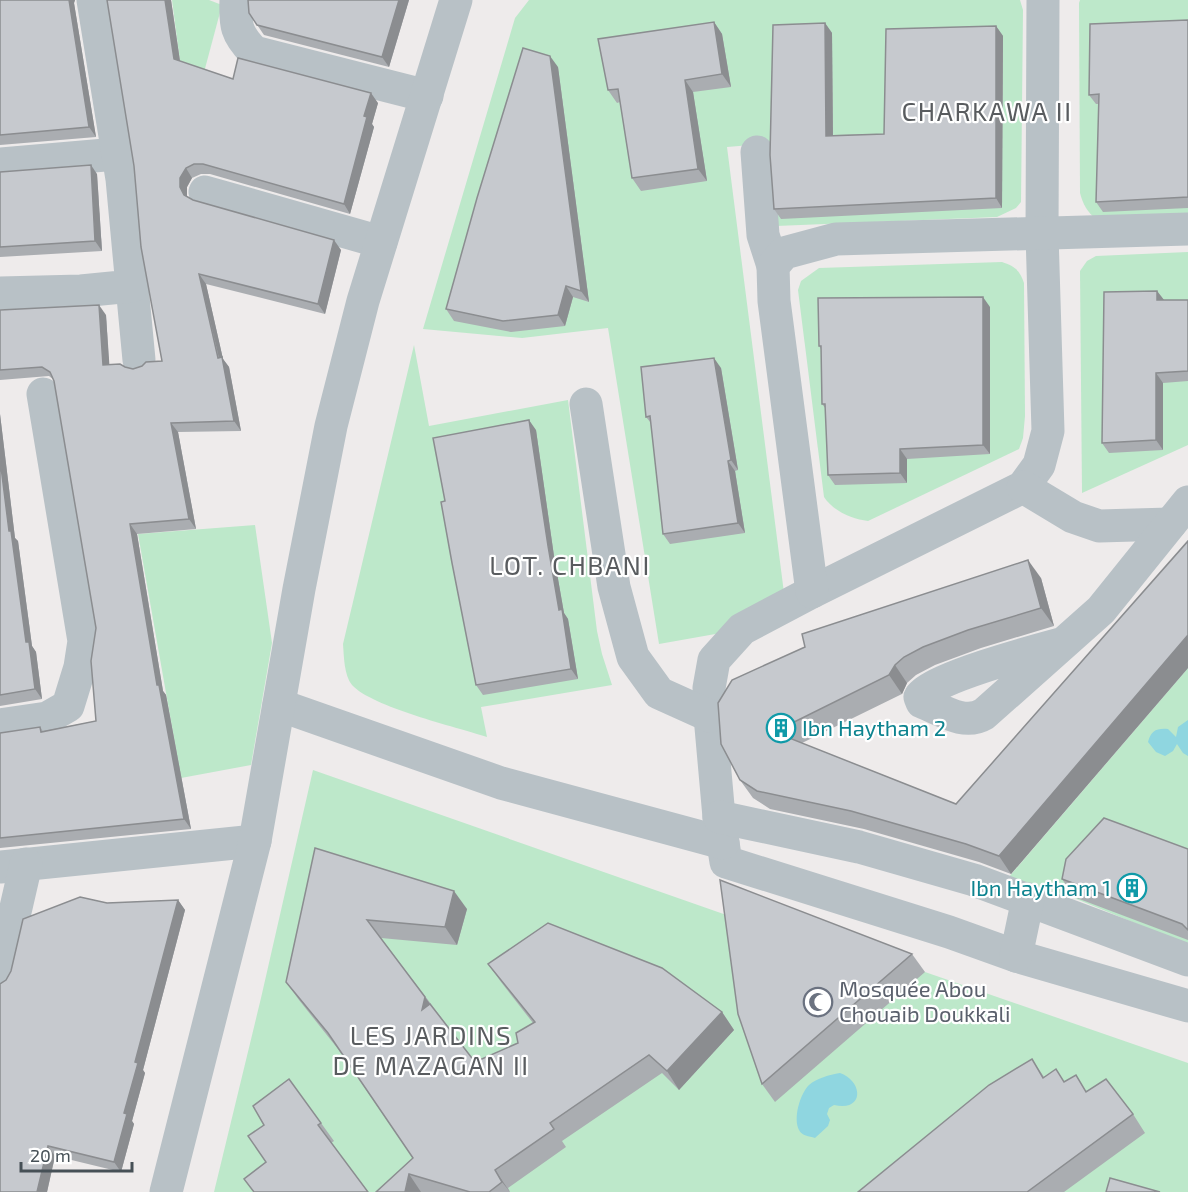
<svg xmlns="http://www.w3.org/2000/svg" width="1188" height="1192" font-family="'Exo 2',sans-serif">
<rect width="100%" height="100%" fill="#eeebeb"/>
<g fill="#bde8ca">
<polygon points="172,0 209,0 222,5 203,76 181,69"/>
<polygon points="529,0 1020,0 1023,10 1021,202 1016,208 997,217 776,226 763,144 727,147 784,593 721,633 659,644 608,328 522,338 423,329 515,18"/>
<path d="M1080 0H1188V216L1096 219C1087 212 1083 204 1080 193L1079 3Z"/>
<polygon points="1188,252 1188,445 1082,493 1080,271 1087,261 1096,256"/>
<path d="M1002 262C1014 266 1020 270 1024 283L1025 416 1023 438 1019 449 868 521C852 519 833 511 824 497L798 290 801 281 819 268Z"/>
<path d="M414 345 429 426 568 400 597 631 602 654 612 685 481 707 487 737C456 727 372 707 352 685 344 675 344 657 343 644Z"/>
<polygon points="255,525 272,643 251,765 181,778 138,534"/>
<polygon points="1188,668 1188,945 1074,898 1008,878"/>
<polygon points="313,770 735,918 925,972 1188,1063 1188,1192 214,1192 261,998"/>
</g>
<g fill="#8fd6e0">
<path d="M1188 720V756L1183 753 1177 744 1173 751 1165 756 1156 752 1148 742C1151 731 1156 728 1168 729L1176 737 1178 727Z"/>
<path d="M840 1073C863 1081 865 1112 834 1105L829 1108 827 1114 830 1120 828 1126 815 1138C809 1136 802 1136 799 1130 793 1118 800 1094 809 1085 817 1078 829 1075 840 1073Z"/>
</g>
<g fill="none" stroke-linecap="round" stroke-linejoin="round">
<g stroke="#b8c1c6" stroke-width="33">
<path d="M236 0C235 25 236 34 254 52L427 96"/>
<polyline points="1043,0 1042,234 1048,431 1039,465 1023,487 812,592 742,629 714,660 709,688 710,716 719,817 726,862 949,932 1016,956 1188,1006"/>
<polyline points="757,152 763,235 773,266"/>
<polyline points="0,164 117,154"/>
<polyline points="205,192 381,242"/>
<polyline points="132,286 139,360"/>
<polyline points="0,293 81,291 132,286 122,179 93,0"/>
<polyline points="586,404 614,587 633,657 659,693 710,716"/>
<polyline points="1023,487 1073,517 1099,526 1170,524"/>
<polyline points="812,592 774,301 773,266 784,253 836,239 1188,229"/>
<path d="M1064 643C1038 650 932 678 920 697L922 702C942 710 964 726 984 714L1101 610 1188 502"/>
<polyline points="279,705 501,783 723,843"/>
<polyline points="0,725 47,718 68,706 80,667 84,641 43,394"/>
<polyline points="719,817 859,847 974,880 1188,960"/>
<polyline points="0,867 255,841"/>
<polyline points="1016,956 1028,899"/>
<polyline points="0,977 26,864"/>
<polyline points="166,1192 255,841 299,589 331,426 363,301 456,0"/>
</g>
</g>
<g fill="#aaadb1">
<polygon points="0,0 75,0 74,3 96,137 0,145"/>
<polygon points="171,0 180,61 233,79 378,103 372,124 374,127 350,214 210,174 201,174 192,178 187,187 187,196 193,200 341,250 325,314 206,284 223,359 229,367 241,431 178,432 196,529 137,534 163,691 166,695 191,829 0,848 0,733 40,727 43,731 96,721 96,628 54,380 49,376 0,380 0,310 106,315 109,364 133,369 162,361"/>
<polygon points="248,0 409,0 389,67 264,35 249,13"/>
<polygon points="1188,20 1188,208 1103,212 1096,202 1099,104 1096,104 1089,95"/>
<polygon points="714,22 722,34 731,87 693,92 707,181 641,191 632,178 620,102 617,103 608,90"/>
<polygon points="825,23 832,33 833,135 884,134 996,26 1003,36 1002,208 781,219 774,209"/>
<polygon points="558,67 589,302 573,297 565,326 511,332 454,321 446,309"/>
<polygon points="0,172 97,174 102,251 0,257"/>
<polygon points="1157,291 1164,300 1188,300 1188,381 1163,383 1163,450 1109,453 1102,443"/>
<polygon points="990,307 990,454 907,459 907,483 835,485 828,475 826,409 822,404 821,349 819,346"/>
<polygon points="721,368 738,470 735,471 745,533 670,544 663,534 651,423 646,417"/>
<polygon points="0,414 15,538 18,541 32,646 36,652 42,699 0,706"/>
<polygon points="536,430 554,556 564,613 568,619 578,679 483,695 476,685 445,501"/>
<polygon points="1188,541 1188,668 1011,874 979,862 864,829 770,809 753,798 740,780 805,647 1041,578 1054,626 981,648 935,665 916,675 907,683 902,694 802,743 956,804"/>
<polygon points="315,848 467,909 457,945 381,938 475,1062 518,1043 533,1023 501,982 488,964 722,1012 734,1030 679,1090 662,1073 562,1141 566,1147 508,1188 510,1192 376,1192 413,1158 338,1049 299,1000 286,982"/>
<polygon points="1188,849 1188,940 1074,897 1062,879"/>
<polygon points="178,900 185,910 143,1070 145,1073 132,1121 134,1124 121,1172 55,1156 47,1192 0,1192 6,980 107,903"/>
<polygon points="912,954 925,972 775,1102 762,1084"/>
<polygon points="1032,1059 1044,1077 1056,1069 1064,1082 1087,1091 1133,1114 1145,1133 1064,1192 858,1192"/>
<polygon points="321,1123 334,1141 331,1143 368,1192 254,1192 244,1179"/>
</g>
<g fill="#8b8d90">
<polygon points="69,0 75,0 74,3 96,137 89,127"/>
<polygon points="165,0 171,0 181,68 174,59"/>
<polygon points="399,0 409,0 389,67 382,57"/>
<polygon points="714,22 722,34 731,87 722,74"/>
<polygon points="825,23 832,33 833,145 826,136"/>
<polygon points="996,26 1003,36 1002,208 996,198"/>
<polygon points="550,56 558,67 589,302 581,291"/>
<polygon points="685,80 693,92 707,181 698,169"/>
<polygon points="371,93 378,103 372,124 374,127 350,214 344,204 364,116"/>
<polygon points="91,165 97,174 102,251 95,241"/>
<polygon points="186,168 192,178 187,187 187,197 184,195 180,187 180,178"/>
<polygon points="334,240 341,250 325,314 318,304"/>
<polygon points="199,274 206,284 223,359 229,367 241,431 234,421"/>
<polygon points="566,286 573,297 565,326 558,315"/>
<polygon points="1157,291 1164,300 1157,300"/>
<polygon points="983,297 990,307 990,454 983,445"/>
<polygon points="99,305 106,315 110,374 103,365"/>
<polygon points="714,358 721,368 738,470 731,460"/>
<polygon points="1156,373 1163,383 1163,450 1156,440"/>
<polygon points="0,414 15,538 18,541 32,646 36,652 42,699 35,689 26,642 9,531 0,459"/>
<polygon points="529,420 536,430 554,556 564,613 568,619 578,679 571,669 559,610 548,546"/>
<polygon points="171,423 178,432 196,529 189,519"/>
<polygon points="900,449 907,459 907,483 900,473"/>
<polygon points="728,461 735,471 745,533 738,523"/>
<polygon points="130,524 137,534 163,691 166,695 191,829 184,819 157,685"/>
<polygon points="1028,560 1041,578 1054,626 1041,608"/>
<polygon points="1188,635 1188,668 1011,874 999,856"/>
<polygon points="895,665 907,683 902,694 889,675"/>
<polygon points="454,891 467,909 457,945 445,927"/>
<polygon points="178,900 185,910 143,1070 145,1073 132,1121 134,1124 121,1172 114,1162 124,1113 135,1062"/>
<polygon points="425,997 438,1015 422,1010"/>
<polygon points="722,1012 734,1030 679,1090 667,1071"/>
<polygon points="48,1146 55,1156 47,1192 37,1192"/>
<polygon points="495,1170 510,1192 502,1182"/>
<polygon points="409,1174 421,1192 405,1192"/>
</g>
<g fill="#c6c9ce" stroke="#8b8d90" stroke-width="1.5">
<polygon points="0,0 69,0 89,127 0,135"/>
<polygon points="107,0 165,0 174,59 233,79 238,58 371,93 364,116 367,117 344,204 203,164 194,164 186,168 180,178 180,187 184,195 193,200 334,240 318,304 199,274 218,358 222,357 234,421 171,423 189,519 130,524 157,685 159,685 184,819 0,838 0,733 40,727 41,732 96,721 91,661 96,628 54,381 50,372 42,367 0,370 0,310 99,305 103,365 120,364 125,367 133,369 142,366 146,362 162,361 141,247 134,166"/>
<polygon points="248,0 399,0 382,57 257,25 249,13"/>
<polygon points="1188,20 1188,197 1096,202 1099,94 1089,95 1090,24"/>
<polygon points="714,22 722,74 685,80 698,169 632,178 618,89 608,90 598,39"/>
<polygon points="825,23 826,136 884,134 886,29 996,26 996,198 774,209 770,155 773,25"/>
<polygon points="523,48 550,56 581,291 566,286 558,315 503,321 446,309 477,198"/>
<polygon points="91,165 95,241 0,247 0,172"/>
<polygon points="1157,291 1157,300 1188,300 1188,371 1156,373 1156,440 1102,443 1104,292"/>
<polygon points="983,297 983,445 900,449 900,473 828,475 825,404 822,404 821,346 819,346 818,298"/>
<polygon points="714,358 731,460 728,461 738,523 663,534 650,416 646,417 641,367"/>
<polygon points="529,420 548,546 559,610 562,609 571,669 476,685 452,563 441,502 445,501 433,438"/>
<polygon points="0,459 9,531 11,531 26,642 29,642 35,689 0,695"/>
<polygon points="1188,541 1188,635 999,856 966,844 851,811 757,791 740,780 721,744 718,703 732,680 805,647 802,634 1028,560 1041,608 968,630 923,647 904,657 895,665 889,675 774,732 956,804"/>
<polygon points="1104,818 1188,849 1188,930 1182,924 1062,879 1066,859"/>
<polygon points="315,848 454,891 445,927 367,920 425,997 422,1010 430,1004 475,1062 518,1043 516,1033 535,1022 488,964 548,923 662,968 722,1012 667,1071 649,1055 550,1123 554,1129 495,1170 502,1182 489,1192 470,1192 409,1174 405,1192 376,1192 413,1158 328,1033 286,982"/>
<polygon points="720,880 912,954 762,1084 738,1014"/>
<polygon points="80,897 107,903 178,900 135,1062 138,1063 124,1113 127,1114 114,1162 48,1146 37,1192 0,1192 0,984 6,980 11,971 23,919"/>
<polygon points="1032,1059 1043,1078 1056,1069 1064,1082 1076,1075 1086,1092 1106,1079 1133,1114 1027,1192 858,1192 989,1085"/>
<polygon points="289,1079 321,1123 318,1125 368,1192 254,1192 244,1179 266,1162 248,1136 264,1125 253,1106"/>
<polygon points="1110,1178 1160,1192 1106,1192"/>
</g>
<defs>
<g id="building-ring" transform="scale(1.5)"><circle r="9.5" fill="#fff" stroke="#0f9aa8" stroke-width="1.5"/><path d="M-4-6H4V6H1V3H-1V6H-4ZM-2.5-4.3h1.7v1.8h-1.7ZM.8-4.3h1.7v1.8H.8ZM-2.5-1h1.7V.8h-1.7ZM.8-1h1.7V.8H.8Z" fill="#0f9aa8"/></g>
<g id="mosque-ring" transform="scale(1.5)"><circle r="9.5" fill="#fff" stroke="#6b7280" stroke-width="1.5"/><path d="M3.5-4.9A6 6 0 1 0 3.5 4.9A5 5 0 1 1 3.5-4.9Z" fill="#6b7280"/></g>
</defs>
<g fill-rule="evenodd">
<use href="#building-ring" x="781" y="728"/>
<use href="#building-ring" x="1132" y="888"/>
<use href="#mosque-ring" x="818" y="1002"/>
</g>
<g text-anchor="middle" stroke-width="4.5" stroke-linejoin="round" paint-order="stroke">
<g font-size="22" fill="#0d838f" stroke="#fff" text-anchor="start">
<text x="802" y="736">Ibn Haytham 2</text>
<text x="1111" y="896" text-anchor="end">Ibn Haytham 1</text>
</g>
<g font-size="22" fill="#5b616d" stroke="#fff" text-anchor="start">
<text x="839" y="997">Mosquée Abou<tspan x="839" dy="25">Chouaib Doukkali</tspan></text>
</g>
<g font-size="26" letter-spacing="1.5" fill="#595c5f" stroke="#fff">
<text x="987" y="121">CHARKAWA II</text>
<text x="570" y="575">LOT. CHBANI</text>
<text x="431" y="1045">LES JARDINS<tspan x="431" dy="30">DE MAZAGAN II</tspan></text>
</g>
</g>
<path d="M21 1162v9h111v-9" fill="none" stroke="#465056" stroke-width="3"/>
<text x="30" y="1162" font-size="18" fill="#465056" stroke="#ffffff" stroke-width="4.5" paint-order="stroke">20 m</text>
</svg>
